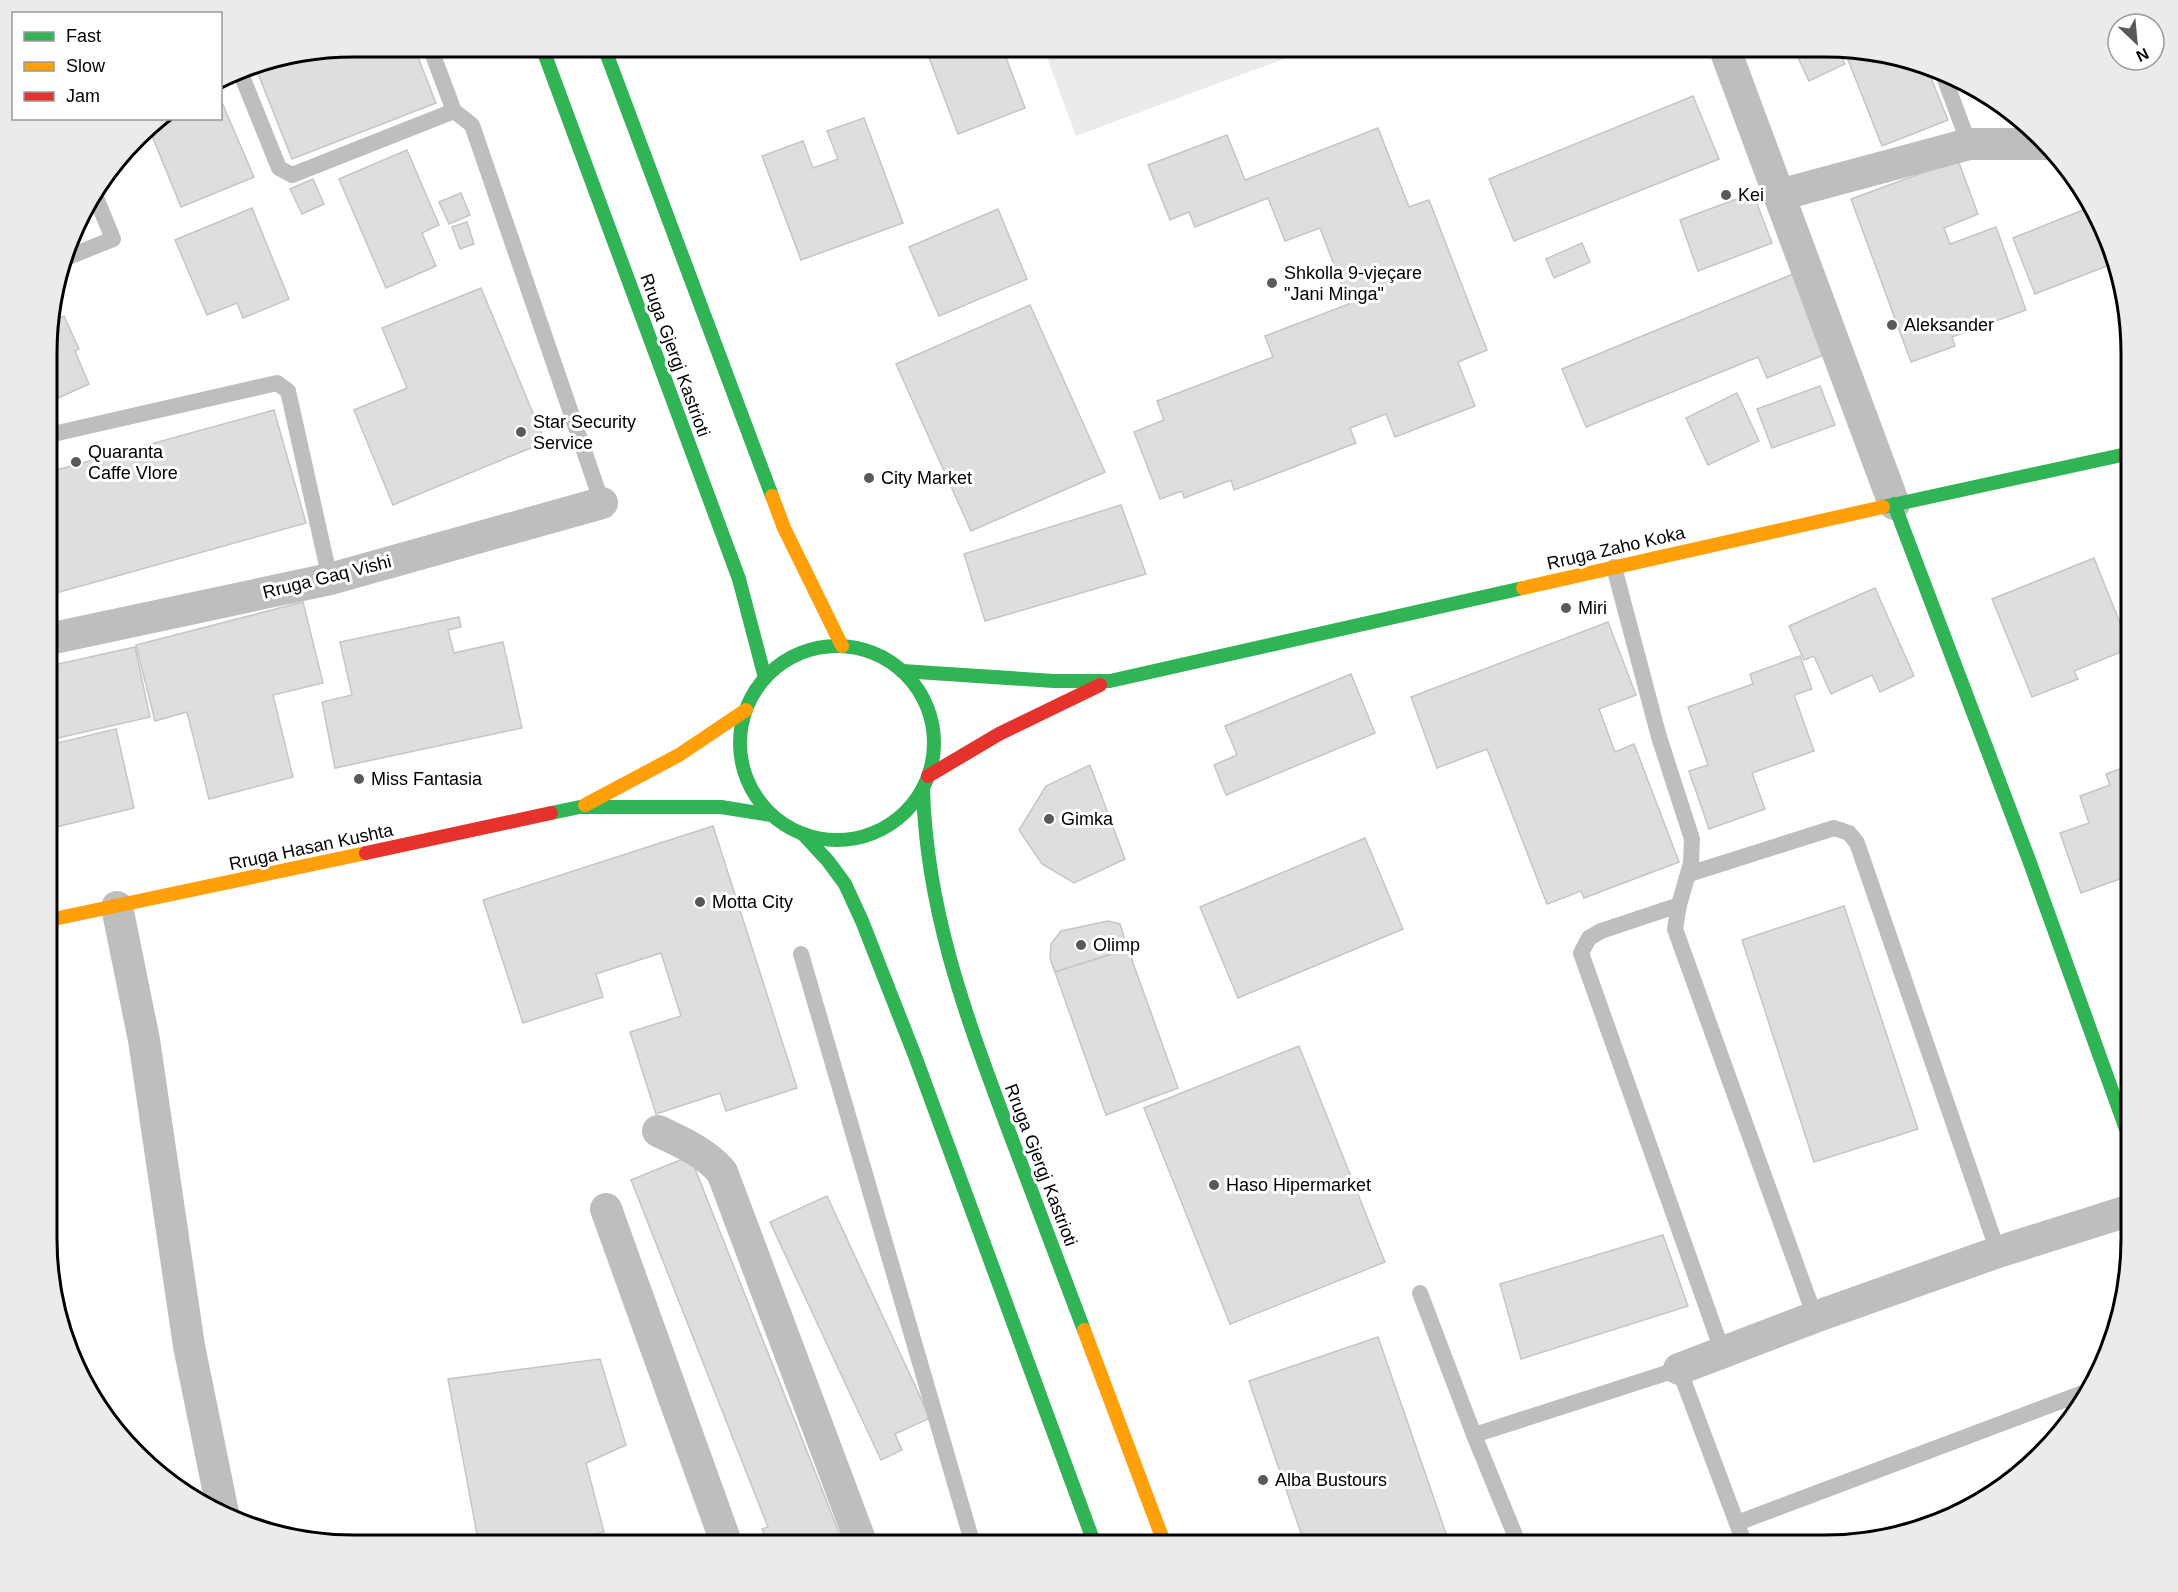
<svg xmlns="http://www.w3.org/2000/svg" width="2178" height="1592" font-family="Arial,sans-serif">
<rect width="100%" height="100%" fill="#fff"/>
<polygon fill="#ebebeb" points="1043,47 1316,47 1076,136"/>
<g fill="#dedede" stroke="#c6c6c6" stroke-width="1.5">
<polygon points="353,46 414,47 436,103 292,159 255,66"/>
<polygon points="925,47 1002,47 1025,108 958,134"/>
<polygon points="1793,47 1836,47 1845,64 1809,81"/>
<polygon points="1843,47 1926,66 1948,120 1882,146"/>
<polygon points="1693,96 1719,159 1514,241 1489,179"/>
<polygon points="220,98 254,177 181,207 148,126 157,118 220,118"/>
<polygon points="864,118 903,223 801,260 762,156 803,141 813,168 838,159 827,131"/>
<polygon points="1378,128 1409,207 1429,200 1487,350 1458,362 1475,406 1395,437 1386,414 1350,428 1356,443 1234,490 1231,480 1184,498 1182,491 1160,499 1134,432 1164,420 1157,401 1273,357 1265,336 1349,304 1320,228 1285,241 1268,198 1195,227 1189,212 1170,220 1148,165 1227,135 1245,180"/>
<polygon points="407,150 439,225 422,233 436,266 386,288 339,179"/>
<polygon points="1958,160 1978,214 1944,228 1950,244 1996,227 2026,310 1952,337 1955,346 1911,362 1851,199"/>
<polygon points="313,179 324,204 302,214 290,189"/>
<polygon points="461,193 470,215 449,224 439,202"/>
<polygon points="1753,193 1772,243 1698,271 1680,220"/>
<polygon points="2093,206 2100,217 2112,264 2035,294 2013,238"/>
<polygon points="252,208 289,299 243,318 237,303 207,315 175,240"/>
<polygon points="998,209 1027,279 939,316 909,247"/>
<polygon points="467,222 474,244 460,249 452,227"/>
<polygon points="1582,243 1590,262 1554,278 1546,259"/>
<polygon points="1793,274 1826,354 1767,378 1758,357 1586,427 1562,369"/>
<polygon points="481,288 545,442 393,505 354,410 407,388 382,328"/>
<polygon points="1030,305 1105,472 971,531 896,364"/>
<polygon points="64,316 79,349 75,351 89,384 49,402 49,323"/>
<polygon points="1820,386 1835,425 1772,448 1757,409"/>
<polygon points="1737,393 1759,441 1708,465 1686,418"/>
<polygon points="274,410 306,523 49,595 49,472"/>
<polygon points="1121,505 1146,574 985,621 964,554"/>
<polygon points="2094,558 2120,623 2125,621 2131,636 2131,648 2074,671 2078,679 2032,697 1992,599"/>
<polygon points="1875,588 1914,676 1880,692 1872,675 1831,694 1814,656 1804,660 1789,626"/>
<polygon points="303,602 323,683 273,695 293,777 209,799 187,712 155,721 136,645"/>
<polygon points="459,617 461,627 448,630 454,653 503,642 522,728 335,768 322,702 352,695 340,642"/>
<polygon points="1608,622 1636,695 1599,709 1615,752 1634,744 1679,862 1584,898 1581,891 1547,904 1487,749 1437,768 1411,697"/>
<polygon points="135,647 150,717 49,740 49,666"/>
<polygon points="1800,656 1812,689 1794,695 1814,751 1752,773 1765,809 1709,829 1689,771 1708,765 1688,707 1753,684 1750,674"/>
<polygon points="1351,674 1375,733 1226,795 1214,765 1237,755 1225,726"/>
<polygon points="116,729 134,808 52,828 49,814 49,745"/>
<polygon points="1090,765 1125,859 1074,883 1042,864 1019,830 1046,786"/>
<polygon points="2131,765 2131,875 2081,893 2060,833 2089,823 2080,796 2110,785 2106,774"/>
<polygon points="713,826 797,1088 726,1111 720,1093 656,1114 630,1032 681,1016 661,953 596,974 603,997 523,1023 483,900"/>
<polygon points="1365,838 1403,929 1238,998 1200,907"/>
<polygon points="1844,906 1918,1129 1814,1162 1742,940"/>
<polygon points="1108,921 1120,924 1128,949 1055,972 1050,958 1051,944 1061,931"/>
<polygon points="1128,949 1178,1088 1106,1115 1055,972"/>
<polygon points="1299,1046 1385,1262 1230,1324 1144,1108"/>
<polygon points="690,1156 844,1545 768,1545 762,1529 768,1527 631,1180"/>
<polygon points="827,1196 930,1418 895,1434 902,1450 881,1460 770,1222"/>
<polygon points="1663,1235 1688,1306 1521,1359 1500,1284"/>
<polygon points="1378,1337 1450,1545 1305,1545 1249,1381"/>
<polygon points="600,1359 626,1445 586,1463 604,1532 576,1539 575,1545 479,1545 448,1379"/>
</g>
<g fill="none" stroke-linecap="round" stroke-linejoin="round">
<g stroke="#bebebe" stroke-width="16">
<polyline points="430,47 454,111 472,125 602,503"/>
<polyline points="239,69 279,168 292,175 454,111"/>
<polyline points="1941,69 1969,144"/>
<polyline points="66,258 113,239 95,195"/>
<polyline points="49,435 277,383 288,391 330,579"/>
<polyline points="1614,567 1659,737 1692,839 1691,863 1679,905 1675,929 1815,1317"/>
<polyline points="1689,874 1834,828 1849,833 1857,843 1998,1252"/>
<polyline points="1679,905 1601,931 1589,938 1581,953 1723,1353"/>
<polyline points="801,954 973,1545"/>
<polyline points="1420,1293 1474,1435 1519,1545"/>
<polyline points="1474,1435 1679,1369 1745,1545"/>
<polyline points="1737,1523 2088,1391"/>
</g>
<g stroke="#bebebe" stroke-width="32">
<polyline points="1724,47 1894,504"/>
<polyline points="1779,195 1969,144 2046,144"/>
<polyline points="49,639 330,579 602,503"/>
<polyline points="117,907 144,1040 189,1346 223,1513"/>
<path d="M658 1131C681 1142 705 1152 722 1172L862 1545"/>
<polyline points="606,1209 727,1545"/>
<polyline points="1679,1369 1815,1317 1998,1252 2131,1210"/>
</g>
<g stroke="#30b455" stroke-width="14">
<polyline points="542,47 739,579 765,678"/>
<polyline points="604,47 772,496"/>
<polyline points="1894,504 2029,860 2131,1143"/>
<polyline points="1883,507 2131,453"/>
<circle cx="837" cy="743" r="97"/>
<polyline points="902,671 1054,681 1110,681 1523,588"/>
<path d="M923 788C926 907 964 1011 1005 1121 1032 1191 1058 1261 1084 1330"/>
<polyline points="551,813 580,807 721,807 771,815"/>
<polyline points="803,834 828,861 845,884 862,921 915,1056 1095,1545"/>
</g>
<g stroke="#ff9f0a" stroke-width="14">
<polyline points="772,496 784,528 842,646"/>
<polyline points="1523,588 1883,507"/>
<polyline points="585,805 679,755 746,710"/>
<polyline points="49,920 366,853"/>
<polyline points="1084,1330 1165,1545"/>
</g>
<g stroke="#e5322d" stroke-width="14">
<polyline points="928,776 999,734 1100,685"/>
<polyline points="366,853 551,813"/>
</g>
</g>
<g fill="#595959" stroke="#fff" stroke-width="2">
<circle cx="1726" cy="195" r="6"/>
<circle cx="1272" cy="283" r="6"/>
<circle cx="1892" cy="325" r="6"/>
<circle cx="521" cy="432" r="6"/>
<circle cx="76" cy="462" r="6"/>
<circle cx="869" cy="478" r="6"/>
<circle cx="1566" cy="608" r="6"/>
<circle cx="359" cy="779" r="6"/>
<circle cx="1049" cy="819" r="6"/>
<circle cx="700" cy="902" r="6"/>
<circle cx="1081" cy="945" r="6"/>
<circle cx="1214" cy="1185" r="6"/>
<circle cx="1263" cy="1480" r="6"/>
</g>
<g text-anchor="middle" stroke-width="6" stroke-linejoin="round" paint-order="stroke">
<g font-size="18" fill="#000" stroke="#fff" text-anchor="start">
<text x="1738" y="201">Kei</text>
<text x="1284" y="279">Shkolla 9-vjeçare<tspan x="1284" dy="21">"Jani Minga"</tspan></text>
<text x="1904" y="331">Aleksander</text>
<text x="533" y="428">Star Security<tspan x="533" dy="21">Service</tspan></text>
<text x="88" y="458">Quaranta<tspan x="88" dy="21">Caffe Vlore</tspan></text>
<text x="881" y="484">City Market</text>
<text x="1578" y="614">Miri</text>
<text x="371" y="785">Miss Fantasia</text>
<text x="1061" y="825">Gimka</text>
<text x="712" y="908">Motta City</text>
<text x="1093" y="951">Olimp</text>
<text x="1226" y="1191">Haso Hipermarket</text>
<text x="1275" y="1486">Alba Bustours</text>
</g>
<g font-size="18" fill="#000" stroke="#fff">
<text transform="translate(675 355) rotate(70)" y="6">Rruga Gjergj Kastrioti</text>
<text transform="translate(1616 548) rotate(-13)" y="6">Rruga Zaho Koka</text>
<text transform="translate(327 577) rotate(-14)" y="6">Rruga Gaq Vishi</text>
<text transform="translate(311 847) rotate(-12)" y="6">Rruga Hasan Kushta</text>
<text transform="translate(1041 1165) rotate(69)" y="6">Rruga Gjergj Kastrioti</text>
</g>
</g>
<path d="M0 0H2178V1592H0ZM353 57H1825A296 296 0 0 1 2121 353V1239A296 296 0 0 1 1825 1535H353A296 296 0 0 1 57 1239V353A296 296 0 0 1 353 57Z" fill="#ebebeb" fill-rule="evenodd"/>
<path fill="none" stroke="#000" stroke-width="3" d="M353 57H1825A296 296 0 0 1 2121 353V1239A296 296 0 0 1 1825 1535H353A296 296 0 0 1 57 1239V353A296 296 0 0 1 353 57Z"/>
<rect x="12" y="12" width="210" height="108" fill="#ffffff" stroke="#999999" stroke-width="1.5"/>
<rect x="24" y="32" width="30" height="9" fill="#30b455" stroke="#999999" stroke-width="1.5"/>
<text x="66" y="42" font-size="18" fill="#000000">Fast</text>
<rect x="24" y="62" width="30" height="9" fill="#ff9f0a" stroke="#999999" stroke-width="1.5"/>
<text x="66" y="72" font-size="18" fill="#000000">Slow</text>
<rect x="24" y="92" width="30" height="9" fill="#e5322d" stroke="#999999" stroke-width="1.5"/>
<text x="66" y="102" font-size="18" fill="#000000">Jam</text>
<g transform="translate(2136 42) rotate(154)"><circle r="28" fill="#ffffff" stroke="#999999" stroke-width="1.5"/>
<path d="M0-4.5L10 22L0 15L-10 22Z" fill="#595959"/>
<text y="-9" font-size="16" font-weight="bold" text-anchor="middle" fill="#000000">N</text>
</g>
</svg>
